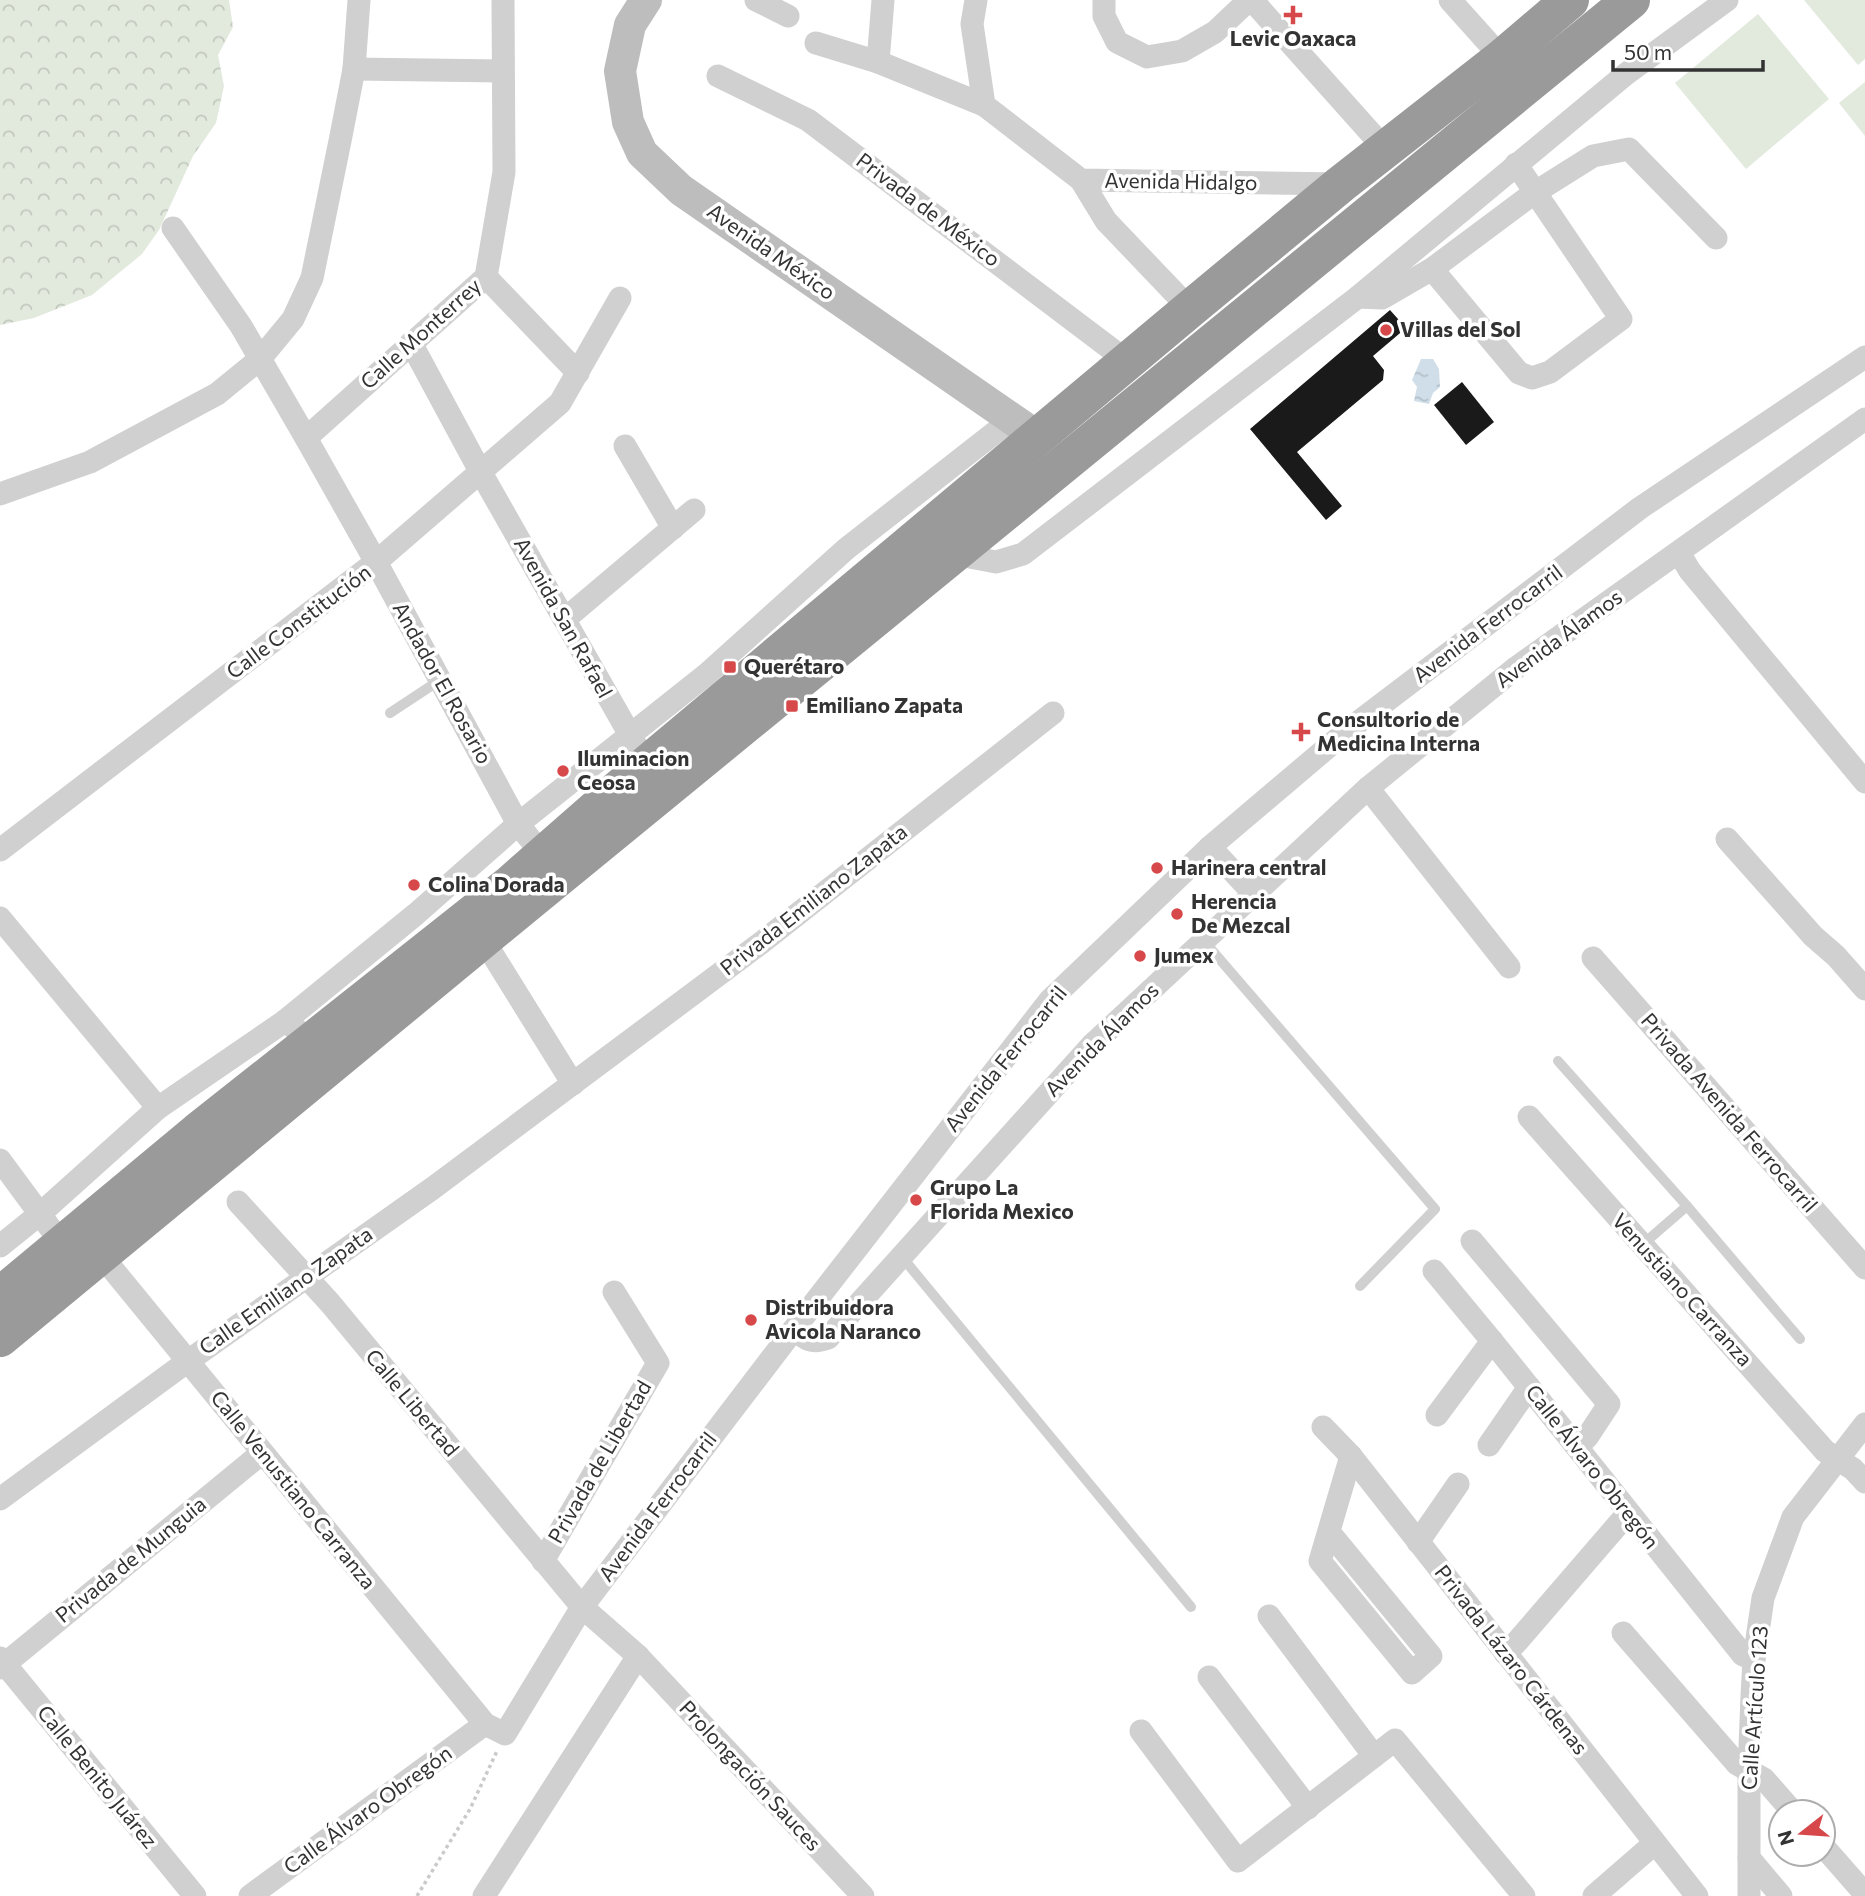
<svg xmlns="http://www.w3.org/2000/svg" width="1865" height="1896" font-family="Commissioner,sans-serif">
<defs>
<pattern id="park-crowns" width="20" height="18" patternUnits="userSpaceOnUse" patternTransform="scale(1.75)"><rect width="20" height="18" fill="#e2e9dd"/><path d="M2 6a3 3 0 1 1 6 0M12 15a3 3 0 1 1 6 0" fill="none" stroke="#c2c8be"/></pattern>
<pattern id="water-ripples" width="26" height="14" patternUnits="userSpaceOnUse" patternTransform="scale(1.75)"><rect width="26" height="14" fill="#cfdee9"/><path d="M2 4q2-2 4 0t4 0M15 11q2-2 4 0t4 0" fill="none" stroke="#b2bfc8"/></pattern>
</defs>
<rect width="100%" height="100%" fill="#fff"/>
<polygon fill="url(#park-crowns)" points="0,0 229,0 233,27 218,55 224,86 216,123 193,156 159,230 142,254 92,295 34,318 0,325"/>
<g fill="#e2e9dd">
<polygon points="1804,0 1865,0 1865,59 1858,65"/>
<polygon points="1758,14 1829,99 1746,169 1675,83"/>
<polygon points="1865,82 1865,136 1839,103"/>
</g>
<polygon fill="url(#water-ripples)" points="1421,359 1433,359 1439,369 1440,387 1433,393 1429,404 1414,401 1417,387 1412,380"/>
<g fill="#1a1a1a">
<polygon points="1390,310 1406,328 1373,356 1384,370 1383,380 1297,452 1342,506 1326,520 1250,429"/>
<polygon points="1462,382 1494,422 1466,445 1434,405"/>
</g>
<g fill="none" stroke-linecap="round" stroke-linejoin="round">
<polyline stroke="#cacaca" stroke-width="3.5" stroke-dasharray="3.5 3.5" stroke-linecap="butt" points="417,1896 470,1809 497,1751"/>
<g stroke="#d0d0d0" stroke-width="10">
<polyline points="390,713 440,680"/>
<polyline points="1204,941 1435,1209 1360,1286"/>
<polyline points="1558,1061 1687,1206 1800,1339"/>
<polyline points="1642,1245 1687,1206"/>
<polyline points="902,1257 1191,1607"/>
</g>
<g stroke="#d0d0d0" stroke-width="23">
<polyline points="756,0 788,16"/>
<polyline points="883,0 878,62 984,105"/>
<polyline points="976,0 972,24 984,105 1081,180 1341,184"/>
<polyline points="1104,0 1104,16 1117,42 1147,57 1182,51 1215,32 1249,0"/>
<polyline points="1252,0 1386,150"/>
<polyline points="1450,0 1502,58"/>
<polyline points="816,43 878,62"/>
<polyline points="354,69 502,71"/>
<polyline points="718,76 808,120 1127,361"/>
<polyline points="1081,180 1106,221 1190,309"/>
<polyline points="173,228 241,326 306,438 376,562 518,824 543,855"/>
<polyline points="1432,269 1534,193 1593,156 1629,149 1716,238"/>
<polyline points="486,277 578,373"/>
<polyline points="1358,297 1382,298 1432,269 1519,373 1532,378 1550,372 1621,319 1516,164"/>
<polyline points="411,343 480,471 638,749"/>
<polyline points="306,438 486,277 504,172 503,0"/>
<polyline points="625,446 673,528"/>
<polyline points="0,494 90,462 217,394 260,359 293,319 312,278 341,136 354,69 359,0"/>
<polyline points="1679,553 1690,571 1865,782"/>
<polyline points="954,554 996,562 1023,554 1358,297 1626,74 1727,0"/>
<polyline points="565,619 694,510"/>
<polyline points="1368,788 1509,967"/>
<polyline points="1727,839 1813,936 1836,956 1865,989"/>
<polyline points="1210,847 1254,894"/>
<polyline points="0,850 376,562 560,403 620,298"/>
<polyline points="0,918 158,1108"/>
<polyline points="483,939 573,1084"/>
<polyline points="1593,958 1865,1268"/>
<polyline points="285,1021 416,914 518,824 707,674 846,549 1012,419"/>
<polyline points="1529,1117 1825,1451 1853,1469 1865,1482"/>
<polyline points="0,1160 62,1244"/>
<polyline points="238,1202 330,1303 582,1607 638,1656 863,1896"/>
<polyline points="1472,1241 1609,1404 1588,1436 1577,1447"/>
<polyline points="0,1246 41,1213 158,1108 285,1021 297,1030"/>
<polyline points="101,1255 485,1724 505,1734 582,1607 794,1329 1050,1000 1210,847 1348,730 1640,508 1865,357"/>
<polyline points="1434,1271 1492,1341 1743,1655 1754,1659"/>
<path d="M794 1329C806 1340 812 1344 828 1338L1092 1045 1368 788 1517 667 1865 419"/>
<polyline points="1437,1415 1492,1341"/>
<polyline points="1323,1427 1351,1456 1697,1896"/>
<polyline points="1489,1445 1529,1387"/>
<polyline points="0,1499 188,1361 433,1188 761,943 1053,713"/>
<polyline points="1329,1532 1431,1656 1412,1673 1320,1561 1351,1456"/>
<polyline points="1418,1542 1458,1484"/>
<polyline points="543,1561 658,1363 614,1292"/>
<polyline points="1269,1616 1374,1756"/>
<polyline points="1623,1633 1737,1764 1764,1779 1793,1812"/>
<polyline points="1505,1653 1515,1644 1628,1513"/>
<polyline points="0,1658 195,1896"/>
<polyline points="0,1668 262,1453"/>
<polyline points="1209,1677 1308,1808"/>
<polyline points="1141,1731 1238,1861 1395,1740 1524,1896"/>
<polyline points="1823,1846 1865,1894"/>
<polyline points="1749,1858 1781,1896"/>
<polyline points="250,1896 485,1724"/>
<polyline points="484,1896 638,1656"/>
<polyline points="1594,1896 1655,1843"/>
<polyline points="1749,1896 1749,1771 1752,1696 1754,1659 1763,1598 1793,1517 1865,1424"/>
</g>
<polyline stroke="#bdbdbd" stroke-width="32" points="646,0 630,25 620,71 628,122 642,153 681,190 1038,437"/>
<g stroke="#9a9a9a" stroke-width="38">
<polyline points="0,1296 197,1132 509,885 647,764 1190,309 1341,184 1502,58 1570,0"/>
<polyline points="0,1338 526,904 1631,0"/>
</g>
</g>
<g fill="#d64849" stroke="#fff" stroke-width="2.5">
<path d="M1289.5 4.5h7v7h7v7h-7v7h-7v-7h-7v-7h7z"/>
<circle cx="1386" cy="330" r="7"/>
<rect x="723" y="660" width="14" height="14" rx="3.5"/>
<rect x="785" y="699" width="14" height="14" rx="3.5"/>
<path d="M1297.5 721.5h7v7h7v7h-7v7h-7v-7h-7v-7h7z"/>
<circle cx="563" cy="771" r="7"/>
<circle cx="1157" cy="868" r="7"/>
<circle cx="414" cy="885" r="7"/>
<circle cx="1177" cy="914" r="7"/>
<circle cx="1140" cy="956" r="7"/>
<circle cx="916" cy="1200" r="7"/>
<circle cx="751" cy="1320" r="7"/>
</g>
<g text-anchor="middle" stroke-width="7" stroke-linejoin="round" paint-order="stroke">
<g font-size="21" font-weight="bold" fill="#333" stroke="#fff" text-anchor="start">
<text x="1293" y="46" text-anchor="middle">Levic Oaxaca</text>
<text x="1400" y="337">Villas del Sol</text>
<text x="744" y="674">Querétaro</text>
<text x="806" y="713">Emiliano Zapata</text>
<text x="1317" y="727">Consultorio de<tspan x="1317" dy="24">Medicina Interna</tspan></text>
<text x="577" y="766">Iluminacion<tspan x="577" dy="24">Ceosa</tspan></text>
<text x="1171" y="875">Harinera central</text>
<text x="428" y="892">Colina Dorada</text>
<text x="1191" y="909">Herencia<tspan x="1191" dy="24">De Mezcal</tspan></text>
<text x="1154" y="963">Jumex</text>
<text x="930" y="1195">Grupo La<tspan x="930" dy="24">Florida Mexico</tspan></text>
<text x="765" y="1315">Distribuidora<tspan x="765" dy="24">Avicola Naranco</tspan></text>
</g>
<g font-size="21" fill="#333" stroke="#fff">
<text transform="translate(1181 182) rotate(1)" y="7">Avenida Hidalgo</text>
<text transform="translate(928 210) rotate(37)" y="7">Privada de México</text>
<text transform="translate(771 252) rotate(35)" y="7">Avenida México</text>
<text transform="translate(421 334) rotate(-42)" y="7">Calle Monterrey</text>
<text transform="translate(563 618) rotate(61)" y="7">Avenida San Rafael</text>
<text transform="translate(299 622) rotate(-37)" y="7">Calle Constitución</text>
<text transform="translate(1488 624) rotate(-37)" y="7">Avenida Ferrocarril</text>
<text transform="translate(1559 639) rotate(-36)" y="7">Avenida Álamos</text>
<text transform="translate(442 683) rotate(61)" y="7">Andador El Rosario</text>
<text transform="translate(814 900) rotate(-38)" y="7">Privada Emiliano Zapata</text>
<text transform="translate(1102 1040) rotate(-45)" y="7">Avenida Álamos</text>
<text transform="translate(1006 1059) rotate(-51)" y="7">Avenida Ferrocarril</text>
<text transform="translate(1729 1113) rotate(49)" y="7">Privada Avenida Ferrocarril</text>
<text transform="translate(1682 1290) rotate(48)" y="7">Venustiano Carranza</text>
<text transform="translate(286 1291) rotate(-35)" y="7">Calle Emiliano Zapata</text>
<text transform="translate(412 1403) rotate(50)" y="7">Calle Libertad</text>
<text transform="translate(600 1462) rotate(-60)" y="7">Privada de Libertad</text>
<text transform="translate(1592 1467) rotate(52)" y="7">Calle Álvaro Obregón</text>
<text transform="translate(293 1490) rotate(51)" y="7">Calle Venustiano Carranza</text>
<text transform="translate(658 1507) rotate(-53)" y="7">Avenida Ferrocarril</text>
<text transform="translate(131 1560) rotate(-39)" y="7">Privada de Munguia</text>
<text transform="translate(1511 1660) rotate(52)" y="7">Privada Lázaro Cárdenas</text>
<text transform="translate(1755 1708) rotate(-86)" y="7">Calle Artículo 123</text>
<text transform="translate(750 1776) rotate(47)" y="7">Prolongación Sauces</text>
<text transform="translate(97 1777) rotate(51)" y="7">Calle Benito Juárez</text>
<text transform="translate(368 1810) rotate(-36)" y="7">Calle Álvaro Obregón</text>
</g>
</g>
<g transform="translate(1802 1833) rotate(253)"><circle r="33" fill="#ffffff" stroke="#adadad" stroke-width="2"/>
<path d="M0-5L12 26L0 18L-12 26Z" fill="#d64849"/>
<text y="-10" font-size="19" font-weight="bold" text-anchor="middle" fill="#333333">N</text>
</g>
<path d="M1613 60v10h150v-10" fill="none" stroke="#333333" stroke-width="3.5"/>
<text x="1624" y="60" font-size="21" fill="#333333" stroke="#ffffff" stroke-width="5" paint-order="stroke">50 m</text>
</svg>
